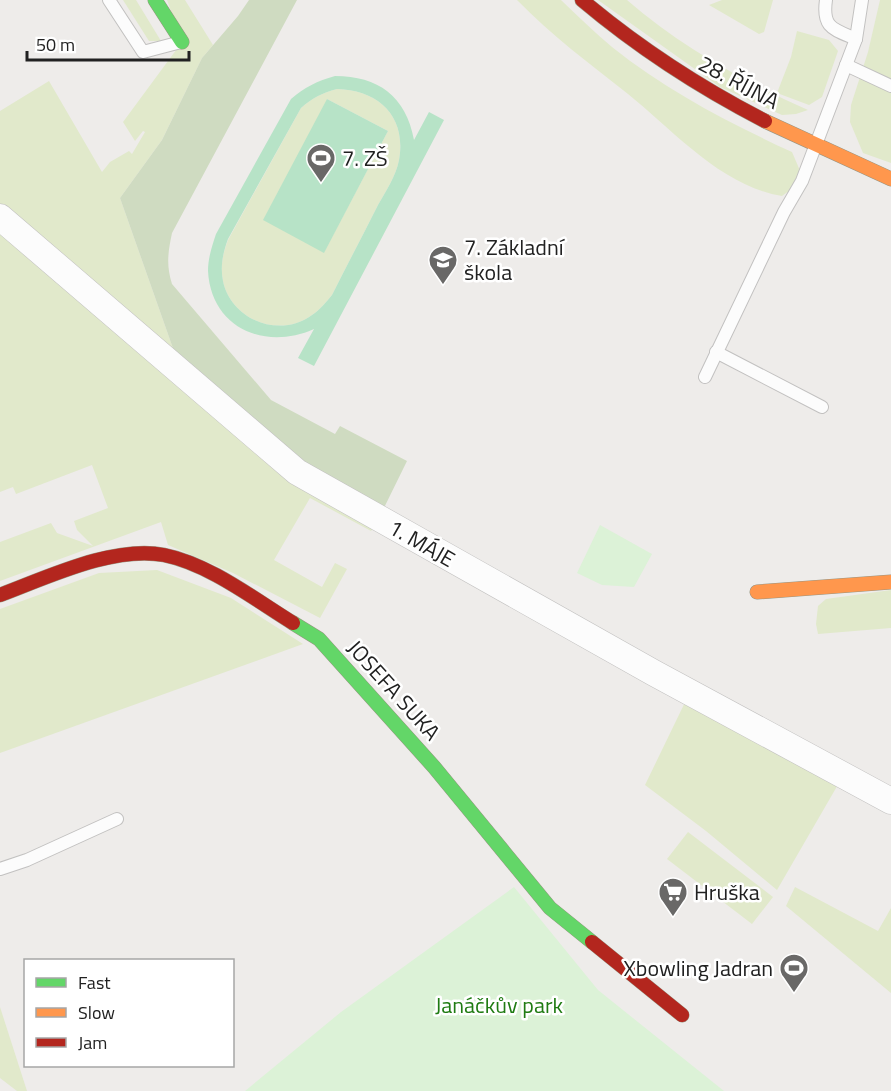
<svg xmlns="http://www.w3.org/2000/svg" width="891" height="1091" font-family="'Titillium Web',sans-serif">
<rect width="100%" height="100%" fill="#eeecea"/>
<g fill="#e1e9cb" fill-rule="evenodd">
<polygon points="123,0 136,0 161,41 149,41"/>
<polygon points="167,0 185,0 213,45 202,58 162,140 120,198 181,371 379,518 371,531 310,498 274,560 322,587 335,563 347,569 320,618 233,573 168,545 161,522 0,581 0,542 51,523 57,533 93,546 77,530 74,521 108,508 92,465 16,494 13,487 0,492 0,111 49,81 102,172 110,162 129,151 132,154 145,132 143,131 135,141 123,122 182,42"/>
<path d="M517 0H561C578 16 595 33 612 47 667 91 729 123 792 152L801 173 793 188 782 196C721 186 674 131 628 94 590 64 551 35 517 0Z"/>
<path d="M598 0H627C681 47 743 81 808 110L796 114 782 115 720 87Z"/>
<polygon points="722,0 773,0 764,32 759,34 709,5"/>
<polygon points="880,0 891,0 891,163 863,153 850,122 851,105 868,52"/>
<polygon points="797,31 829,40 838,51 822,97 809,105 777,93 791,57"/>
<path d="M337 89C378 90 407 116 399 160 396 176 386 191 378 205 363 235 347 265 332 295 326 302 320 310 312 315 280 339 231 320 223 281 220 266 223 253 228 240L301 108C312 98 322 93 337 89ZM327 99 388 131 324 252Z"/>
<polygon points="157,570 231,598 303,644 0,753 0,609 99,573"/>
<polygon points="891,590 891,628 818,634 816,624 818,606 826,599"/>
<polygon points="690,692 843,776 777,890 706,831 645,785"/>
<polygon points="688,832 773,897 752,924 667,859"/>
<polygon points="795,887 878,931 891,908 891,993 786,906"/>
<polygon points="0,1007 27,1091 17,1091 0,1078"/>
</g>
<path fill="#cfdbc1" d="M249 0H297L172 233C168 252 166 265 172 284L271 400 335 434 340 426 407 461 379 518 181 371 120 198 162 140 202 58 238 16Z"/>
<g fill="#dcf2d7">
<polygon points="600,525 652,554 634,587 602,585 577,573"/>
<polygon points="514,887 598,990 724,1091 245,1091 341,1012"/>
</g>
<g fill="#b7e3c7" fill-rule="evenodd">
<path d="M335 76C378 76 406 96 414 140L429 112 444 120 314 366 298 358 314 329C265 351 211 328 208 271 208 258 212 246 216 234L291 99C305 87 317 81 335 76ZM337 89C378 90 407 116 399 160 396 176 386 191 378 205 363 235 347 265 332 295 326 302 320 310 312 315 280 339 231 320 223 281 220 266 223 253 228 239L301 108C312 98 322 93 337 89Z"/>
<polygon points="327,99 388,131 324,253 263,220"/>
</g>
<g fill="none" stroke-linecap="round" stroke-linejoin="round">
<g stroke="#c2c1c0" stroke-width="14">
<g id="lane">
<polyline points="109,0 143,52 181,42"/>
<path d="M826 0C822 28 833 29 856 39"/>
<polyline points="846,65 891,86"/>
<polyline points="716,352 822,407"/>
<polyline points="705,377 784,212 802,181 856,39 862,0"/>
<polyline points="0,869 27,860 117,819"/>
</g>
</g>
<g stroke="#c2c1c0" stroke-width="27">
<polyline id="street" points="0,217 297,472 654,673 891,801"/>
</g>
<g stroke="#989582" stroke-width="15">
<g id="fast">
<polyline points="155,0 182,42"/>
<polyline points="293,623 319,639 434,767 550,908 592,942"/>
</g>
</g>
<g stroke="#989582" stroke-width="15">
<g id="slow">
<polyline points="765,121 891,179"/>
<polyline points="757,592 891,582"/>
</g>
</g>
<g stroke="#989582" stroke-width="15">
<g id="jam">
<path d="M582 0C639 48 699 87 765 121"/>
<path d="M0 595C46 578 114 545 164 555 209 564 254 599 293 623"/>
<polyline points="592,942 682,1015"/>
</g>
</g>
<use href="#lane" stroke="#fcfcfc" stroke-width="12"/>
<use href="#street" stroke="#fcfcfc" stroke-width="26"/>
<use href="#fast" stroke="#63d668" stroke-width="14"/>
<use href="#slow" stroke="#ff974d" stroke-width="14"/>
<use href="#jam" stroke="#b3261e" stroke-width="14"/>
</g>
<defs>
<g id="stadium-pin" transform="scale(1.5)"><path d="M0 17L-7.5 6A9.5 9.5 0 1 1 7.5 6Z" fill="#696867" stroke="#fff"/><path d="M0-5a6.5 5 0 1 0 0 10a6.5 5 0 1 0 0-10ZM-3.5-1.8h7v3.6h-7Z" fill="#fff"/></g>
<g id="school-pin" transform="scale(1.5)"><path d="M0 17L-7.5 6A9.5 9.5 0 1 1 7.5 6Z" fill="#696867" stroke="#fff"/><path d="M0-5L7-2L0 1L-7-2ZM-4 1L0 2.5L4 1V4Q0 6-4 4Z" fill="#fff"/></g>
<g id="supermarket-pin" transform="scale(1.5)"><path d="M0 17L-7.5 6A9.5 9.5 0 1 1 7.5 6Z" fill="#696867" stroke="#fff"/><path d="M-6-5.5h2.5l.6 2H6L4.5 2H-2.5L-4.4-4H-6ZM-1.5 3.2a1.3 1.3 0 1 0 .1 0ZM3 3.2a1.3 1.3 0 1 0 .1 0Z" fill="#fff"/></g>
</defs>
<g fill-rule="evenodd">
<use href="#stadium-pin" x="321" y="158"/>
<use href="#school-pin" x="443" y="260"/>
<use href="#supermarket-pin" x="673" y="892"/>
<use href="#stadium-pin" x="794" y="968"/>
</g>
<g text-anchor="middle" stroke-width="5" stroke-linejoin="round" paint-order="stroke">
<g font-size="22" fill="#212121" stroke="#fff">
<text transform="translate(739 82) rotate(28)" y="8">28. ŘÍJNA</text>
<text transform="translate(422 543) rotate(30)" y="8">1. MÁJE</text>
<text transform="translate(394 690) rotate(48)" y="8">JOSEFA SUKA</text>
</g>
<g font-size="22" fill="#212121" stroke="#fff" text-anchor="start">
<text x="342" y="166">7. ZŠ</text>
<text x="464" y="255">7. Základní<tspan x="464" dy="25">škola</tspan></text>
<text x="694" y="900">Hruška</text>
<text x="773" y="976" text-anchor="end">Xbowling Jadran</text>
</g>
<g font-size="22" fill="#1f7b12" stroke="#fff">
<text x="499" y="1013">Janáčkův park</text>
</g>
</g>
<rect x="24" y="959" width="210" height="108" fill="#ffffff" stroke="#a6a6a6" stroke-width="1.5"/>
<rect x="36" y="978" width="30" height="9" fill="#63d668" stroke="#a6a6a6" stroke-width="1.5"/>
<text x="78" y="989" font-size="18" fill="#212121">Fast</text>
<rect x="36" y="1008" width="30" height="9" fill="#ff974d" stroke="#a6a6a6" stroke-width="1.5"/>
<text x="78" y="1019" font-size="18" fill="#212121">Slow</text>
<rect x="36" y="1038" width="30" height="9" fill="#b3261e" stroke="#a6a6a6" stroke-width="1.5"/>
<text x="78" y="1049" font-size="18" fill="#212121">Jam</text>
<path d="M27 51v9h162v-9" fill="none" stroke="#212121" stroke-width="3"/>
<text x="36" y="51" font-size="18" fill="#212121" stroke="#ffffff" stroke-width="4.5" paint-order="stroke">50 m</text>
</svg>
